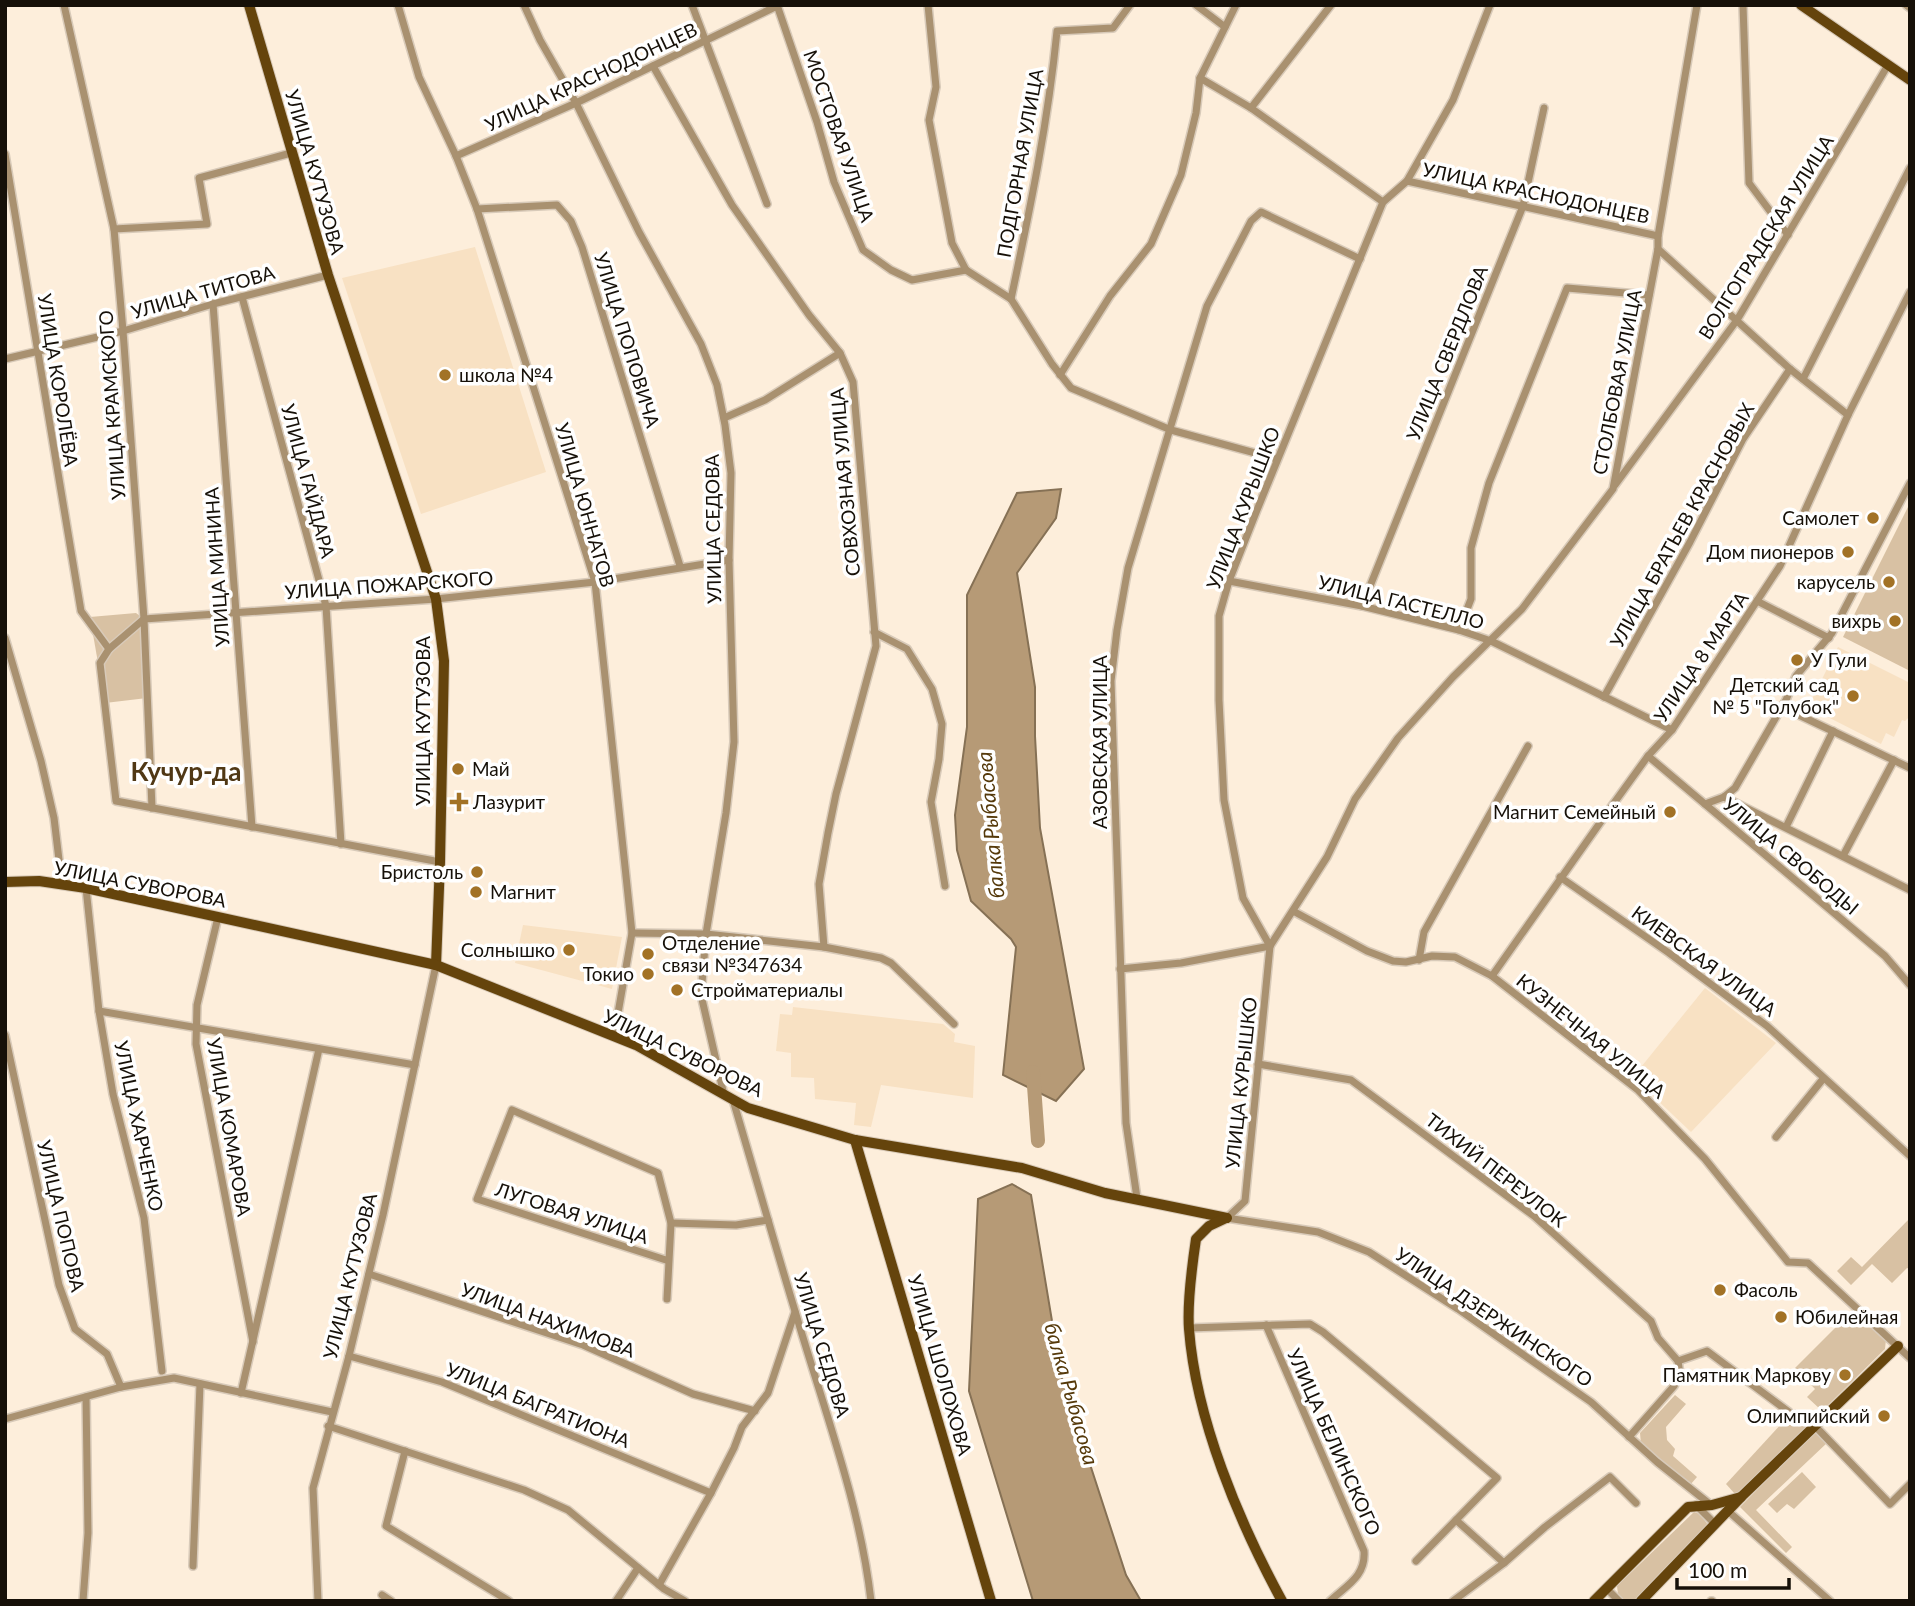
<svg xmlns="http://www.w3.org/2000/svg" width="1915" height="1606" font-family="Lato,sans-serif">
<rect width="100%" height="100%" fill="#fdeedb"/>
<g fill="#f8e1c3">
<polygon points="475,247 546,472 421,514 342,278"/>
<polygon points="1838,647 1910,683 1910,716 1905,721 1902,720 1894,737 1886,733 1881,744 1808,707"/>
<polygon points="523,925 622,937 612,989 515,963"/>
<polygon points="1705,988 1776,1043 1691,1132 1633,1077"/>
<polygon points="793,1007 943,1024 955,1034 954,1042 975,1046 973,1098 881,1085 871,1127 854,1125 856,1103 815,1099 814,1078 791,1077 791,1053 776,1051 780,1014 792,1015"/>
</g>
<g fill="#d8c1a3">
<polygon points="1910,503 1910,671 1843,637"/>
<polygon points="136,613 144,619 147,698 105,703 90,617"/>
<polygon points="1910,1218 1910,1269 1907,1268 1892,1283 1872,1264 1851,1285 1837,1271 1851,1257 1862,1267"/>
<polygon points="1857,1310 1886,1339 1885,1349 1824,1409 1820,1409 1807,1397 1815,1389 1795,1368 1850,1313"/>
<polygon points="1675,1395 1686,1404 1666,1427 1667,1440 1675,1449 1673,1456 1697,1477 1690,1485 1641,1444 1640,1433"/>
<polygon points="1795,1409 1806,1420 1807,1427 1739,1493 1735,1494 1726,1484"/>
<polygon points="1813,1432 1818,1432 1828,1442 1756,1510 1792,1547 1786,1553 1740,1507"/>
<polygon points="1802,1472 1816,1487 1794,1509 1787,1504 1777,1513 1768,1504"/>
<polygon points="1694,1512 1700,1514 1708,1525 1637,1599 1625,1601 1618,1594 1617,1586"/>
</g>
<g fill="#b69a76" stroke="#867155" stroke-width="2">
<polygon points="1061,489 1056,518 1017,573 1035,687 1035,736 1040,828 1084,1069 1056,1101 1003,1075 1016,947 1011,939 971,901 957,850 955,815 967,727 967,595 1017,493"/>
<polygon points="1012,1184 1031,1195 1061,1375 1126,1575 1141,1601 1033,1601 969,1391 978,1199"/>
</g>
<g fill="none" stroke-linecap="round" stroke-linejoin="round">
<polyline stroke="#b69a76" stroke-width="14" points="1033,1072 1038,1141"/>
<g stroke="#d8cab9" stroke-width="10">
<g id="minor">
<polyline points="64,5 114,229 123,331 144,619 152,808"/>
<polyline points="398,5 419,77 456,156 477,209 595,582 632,933 614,1036"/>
<polyline points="524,5 540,40 576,103 639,232 701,344 717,385 725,425 731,473 729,560 734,742 726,813 706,934 701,995 724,1095"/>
<polyline points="692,5 767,204"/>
<polyline points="777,5 817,122 834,182 863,250 891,270 912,280 966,270"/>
<polyline points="928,5 936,87 929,120 952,243 966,270 1011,299 1052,364 1071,388 1171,430 1277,459"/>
<polyline points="1196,5 1225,27"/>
<polyline points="1743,5 1749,183 1788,235"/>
<polyline points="1906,5 1910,8"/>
<polyline points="653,66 732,205 809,315 840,353 853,382 876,646 836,794 828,833 819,884 824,947"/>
<polyline points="1200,78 1251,108 1383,202"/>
<polyline points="1251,108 1331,5"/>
<polyline points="5,154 81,611 109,649 144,619 436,599 595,582 729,560"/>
<polyline points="456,156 576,103 777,6"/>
<polyline points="1407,181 1658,236"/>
<polyline points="477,209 557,205 571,221 582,247 680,566"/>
<polyline points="114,229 207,224 199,178 291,153"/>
<polyline points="1658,249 1790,369 1848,415"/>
<polyline points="242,297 326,606 341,844"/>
<path d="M1011 299C1030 209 1048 123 1057 31L1113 28 1130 5"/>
<polyline points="213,304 252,827"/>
<polyline points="5,359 123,331 213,304 328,275"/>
<polyline points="1060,375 1110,296 1151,244 1181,175 1196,113 1200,78 1236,5"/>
<polyline points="1803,379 1910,168"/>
<polyline points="724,418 765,400 840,353"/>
<polyline points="1615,485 1737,320 1888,65"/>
<polyline points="1229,581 1362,606 1459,630 1491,641 1672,730"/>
<polyline points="1757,601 1829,638"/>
<polyline points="1362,606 1523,206 1544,108"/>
<polyline points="1459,630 1471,599 1471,548 1489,483 1567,288 1649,295"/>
<polyline points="874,632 907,649 932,689 942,724 939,759 931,802 945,886"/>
<polyline points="5,638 41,761 54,818 62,885"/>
<polyline points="109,649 100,663 116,801 440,862"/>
<polyline points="1604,697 1690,542 1743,439 1790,369"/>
<polyline points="1782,707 1910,768"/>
<polyline points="1648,756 1885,956 1910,985"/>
<polyline points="1724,797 1910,890"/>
<polyline points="1705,804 1724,797 1735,788 1786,700 1796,676 1832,633 1910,483"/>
<polyline points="1786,827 1833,731"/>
<polyline points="1843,856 1894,760"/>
<polyline points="1560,877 1669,953 1767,1026 1910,1156"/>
<polyline points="86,888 99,1011 113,1094 144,1218 162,1371"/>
<polyline points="1293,911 1367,951 1393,961 1406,962 1432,956 1455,957 1492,976 1638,1090 1705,1159 1788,1262 1808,1263 1910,1358"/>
<polyline points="218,917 197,1005 196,1044 253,1342"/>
<polyline points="632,933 706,934 824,947 881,958 891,963 954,1024"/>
<polyline points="1270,946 1327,857 1355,799 1398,738 1453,677 1522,609 1613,489 1658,249 1658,236 1697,5"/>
<polyline points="1419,960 1424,932 1528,746"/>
<polyline points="1120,969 1181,963 1270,946"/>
<polyline points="1492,976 1614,803 1648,756 1672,730 1780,566 1848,415 1910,292"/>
<polyline points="99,1011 415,1065"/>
<polyline points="5,1035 59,1285 75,1329 107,1354 121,1387"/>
<polyline points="1258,1064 1351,1080 1534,1216 1651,1321 1658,1338 1678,1361 1680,1374 1674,1386 1629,1437"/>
<path d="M733 1100C757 1181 780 1263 805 1344 831 1429 861 1513 871 1601"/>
<polyline points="1776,1137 1823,1079"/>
<polyline points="1137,1198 1126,1123 1111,681 1117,630 1128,568 1207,306 1251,221 1261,212 1360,259"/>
<polyline points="1227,1218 1245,1201 1270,946 1243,898 1224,800 1219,700 1219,616 1229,581 1257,510 1383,202 1407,181 1453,100 1490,5"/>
<polyline points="1227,1218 1318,1232 1369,1252 1458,1309 1591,1402 1657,1462 1711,1505"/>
<polyline points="671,1223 736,1225 768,1220"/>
<polyline points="369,1274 583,1345 693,1394 755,1411"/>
<polyline points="667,1299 671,1223 658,1173 512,1110 477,1199 669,1261"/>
<path d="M1266 1325 1364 1551C1366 1576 1347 1585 1330 1601"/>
<polyline points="1189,1328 1310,1324 1323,1332 1497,1478 1416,1561"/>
<polyline points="349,1356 442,1382 711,1493"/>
<polyline points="1678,1361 1707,1351 1789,1412"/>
<polyline points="241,1393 319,1049"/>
<polyline points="5,1419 121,1387 174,1378 332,1412"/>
<polyline points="328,1426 524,1490 568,1510 664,1589 685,1601"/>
<polyline points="1815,1426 1890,1504 1910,1484"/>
<polyline points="405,1451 386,1526 509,1601"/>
<polyline points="1696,1505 1715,1524"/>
<polyline points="1728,1511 1830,1601"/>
<polyline points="1456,1520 1504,1563"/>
<polyline points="193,1566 200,1384"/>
<polyline points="659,1585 711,1493 734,1448 742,1427 768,1393 795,1312"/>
<polyline points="1606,1588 1619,1601"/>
<polyline points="382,1595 391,1601"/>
<polyline points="83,1601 88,1533 86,1397"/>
<polyline points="318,1601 313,1488 349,1356 383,1215 436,965"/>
<polyline points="616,1601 638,1568"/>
<polyline points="1453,1601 1504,1563 1545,1527 1610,1477 1636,1503"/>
<polyline points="1711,1601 1712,1601"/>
</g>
</g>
<g stroke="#d8cab9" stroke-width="12">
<g id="major">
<polyline points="249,5 328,275 436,599 444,661 440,862 436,965"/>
<polyline points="1801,5 1910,80"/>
<polyline points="5,882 39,881 86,888 436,965 636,1045 748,1108 855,1140 1022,1168 1105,1193 1227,1218"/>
<polyline points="855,1140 991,1601"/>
<path d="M1226 1218 1209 1226 1196 1239C1192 1266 1187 1302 1189 1329 1196 1420 1239 1522 1282 1601"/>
<polyline points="1594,1601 1688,1507 1712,1505 1741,1497"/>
<polyline points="1641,1601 1741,1497 1898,1346"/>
</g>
</g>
<use href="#minor" stroke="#a99170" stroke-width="7"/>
<use href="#major" stroke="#65440c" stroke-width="10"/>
</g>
<g fill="#a27226" stroke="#fff" stroke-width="2.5">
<circle cx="445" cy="375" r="7"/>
<circle cx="1873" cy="518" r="7"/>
<circle cx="1848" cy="552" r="7"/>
<circle cx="1889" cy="582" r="7"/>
<circle cx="1895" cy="621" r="7"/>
<circle cx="1797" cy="660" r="7"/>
<circle cx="1853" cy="696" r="7"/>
<circle cx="458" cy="769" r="7"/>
<path d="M455.5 791.5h7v7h7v7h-7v7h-7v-7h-7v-7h7z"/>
<circle cx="1670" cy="812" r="7"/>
<circle cx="477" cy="872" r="7"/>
<circle cx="476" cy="892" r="7"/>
<circle cx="569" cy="950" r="7"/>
<circle cx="648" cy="954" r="7"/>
<circle cx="648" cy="974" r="7"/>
<circle cx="677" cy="990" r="7"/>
<circle cx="1720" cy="1290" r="7"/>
<circle cx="1781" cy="1317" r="7"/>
<circle cx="1845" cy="1375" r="7"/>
<circle cx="1884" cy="1416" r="7"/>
</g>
<g text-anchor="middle" stroke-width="7" stroke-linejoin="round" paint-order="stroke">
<g font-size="19" fill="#161008" stroke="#fff">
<text transform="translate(591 77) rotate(-25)" y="7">УЛИЦА КРАСНОДОНЦЕВ</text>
<text transform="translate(839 136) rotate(71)" y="7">МОСТОВАЯ УЛИЦА</text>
<text transform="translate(1020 163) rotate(-80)" y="7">ПОДГОРНАЯ УЛИЦА</text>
<text transform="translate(315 172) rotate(74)" y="7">УЛИЦА КУТУЗОВА</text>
<text transform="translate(1536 193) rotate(12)" y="7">УЛИЦА КРАСНОДОНЦЕВ</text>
<text transform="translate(1766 237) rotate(-58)" y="7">ВОЛГОГРАДСКАЯ УЛИЦА</text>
<text transform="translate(203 292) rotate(-16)" y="7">УЛИЦА ТИТОВА</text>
<text transform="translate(627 340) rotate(73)" y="7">УЛИЦА ПОПОВИЧА</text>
<text transform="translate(1447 353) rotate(-68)" y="7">УЛИЦА СВЕРДЛОВА</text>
<text transform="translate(58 380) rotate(81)" y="7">УЛИЦА КОРОЛЁВА</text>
<text transform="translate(1617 382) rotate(-79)" y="7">СТОЛБОВАЯ УЛИЦА</text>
<text transform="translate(112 405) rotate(-94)" y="7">УЛИЦА КРАМСКОГО</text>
<text transform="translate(308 481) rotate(75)" y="7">УЛИЦА ГАЙДАРА</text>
<text transform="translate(845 482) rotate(-95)" y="7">СОВХОЗНАЯ УЛИЦА</text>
<text transform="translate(585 505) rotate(74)" y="7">УЛИЦА ЮННАТОВ</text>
<text transform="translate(1243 508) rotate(-69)" y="7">УЛИЦА КУРЫШКО</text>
<text transform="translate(1682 525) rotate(-61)" y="7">УЛИЦА БРАТЬЕВ КРАСНОВЫХ</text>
<text transform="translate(713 529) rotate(-91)" y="7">УЛИЦА СЕДОВА</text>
<text transform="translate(217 567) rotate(-94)" y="7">УЛИЦА МИНИНА</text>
<text transform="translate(389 585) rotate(-4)" y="7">УЛИЦА ПОЖАРСКОГО</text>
<text transform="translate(1401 602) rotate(14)" y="7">УЛИЦА ГАСТЕЛЛО</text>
<text transform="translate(1701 657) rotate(-56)" y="7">УЛИЦА 8 МАРТА</text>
<text transform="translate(423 721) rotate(-90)" y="7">УЛИЦА КУТУЗОВА</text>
<text transform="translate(1100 742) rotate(-90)" y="7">АЗОВСКАЯ УЛИЦА</text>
<text transform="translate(1791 856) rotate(40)" y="7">УЛИЦА СВОБОДЫ</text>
<text transform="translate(140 884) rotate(11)" y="7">УЛИЦА СУВОРОВА</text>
<text transform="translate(1704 961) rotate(36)" y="7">КИЕВСКАЯ УЛИЦА</text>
<text transform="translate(1591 1036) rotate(39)" y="7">КУЗНЕЧНАЯ УЛИЦА</text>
<text transform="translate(683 1053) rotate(26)" y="7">УЛИЦА СУВОРОВА</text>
<text transform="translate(1241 1083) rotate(-84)" y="7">УЛИЦА КУРЫШКО</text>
<text transform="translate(139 1126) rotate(78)" y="7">УЛИЦА ХАРЧЕНКО</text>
<text transform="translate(229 1127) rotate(80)" y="7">УЛИЦА КОМАРОВА</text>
<text transform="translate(1496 1170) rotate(38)" y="7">ТИХИЙ ПЕРЕУЛОК</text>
<text transform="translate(572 1213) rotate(18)" y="7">ЛУГОВАЯ УЛИЦА</text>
<text transform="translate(61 1216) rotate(77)" y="7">УЛИЦА ПОПОВА</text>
<text transform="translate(350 1276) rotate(-76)" y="7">УЛИЦА КУТУЗОВА</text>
<text transform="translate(1494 1317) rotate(34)" y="7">УЛИЦА ДЗЕРЖИНСКОГО</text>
<text transform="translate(548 1320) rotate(20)" y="7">УЛИЦА НАХИМОВА</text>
<text transform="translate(822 1345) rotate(73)" y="7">УЛИЦА СЕДОВА</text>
<text transform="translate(940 1365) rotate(74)" y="7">УЛИЦА ШОЛОХОВА</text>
<text transform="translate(538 1405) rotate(22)" y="7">УЛИЦА БАГРАТИОНА</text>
<text transform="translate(1334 1442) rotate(66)" y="7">УЛИЦА БЕЛИНСКОГО</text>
</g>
<g font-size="19" fill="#161008" stroke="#fff" text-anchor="end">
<text x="459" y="382" text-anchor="start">школа №4</text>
<text x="1859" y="525">Самолет</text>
<text x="1834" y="559">Дом пионеров</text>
<text x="1875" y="589">карусель</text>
<text x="1881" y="628">вихрь</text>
<text x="1811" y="667" text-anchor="start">У Гули</text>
<text x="1839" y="692">Детский сад<tspan x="1839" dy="22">№ 5 "Голубок"</tspan></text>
<text x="472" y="776" text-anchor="start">Май</text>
<text x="473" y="809" text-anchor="start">Лазурит</text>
<text x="1656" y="819">Магнит Семейный</text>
<text x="463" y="879">Бристоль</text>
<text x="490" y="899" text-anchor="start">Магнит</text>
<text x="662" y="950" text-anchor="start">Отделение<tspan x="662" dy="22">связи №347634</tspan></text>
<text x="555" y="957">Солнышко</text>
<text x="634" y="981">Токио</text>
<text x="691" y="997" text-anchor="start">Стройматериалы</text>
<text x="1734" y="1297" text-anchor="start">Фасоль</text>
<text x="1795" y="1324" text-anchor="start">Юбилейная</text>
<text x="1831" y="1382">Памятник Маркову</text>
<text x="1870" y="1423">Олимпийский</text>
</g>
<g font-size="21" font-style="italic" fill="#55390a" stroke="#fff">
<text transform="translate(991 825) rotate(-95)" y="7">балка Рыбасова</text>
<text transform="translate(1071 1394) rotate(74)" y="7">балка Рыбасова</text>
</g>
<g font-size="26" font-weight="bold" fill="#503815" stroke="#fff">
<text x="186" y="781">Кучур-да</text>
</g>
</g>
<rect width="1915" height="1606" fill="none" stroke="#161008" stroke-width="14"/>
<path d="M1677 1578v10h112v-10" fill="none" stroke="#161008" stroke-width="3.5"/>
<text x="1688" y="1578" font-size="21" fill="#161008" stroke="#ffffff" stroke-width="5" paint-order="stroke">100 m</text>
</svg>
